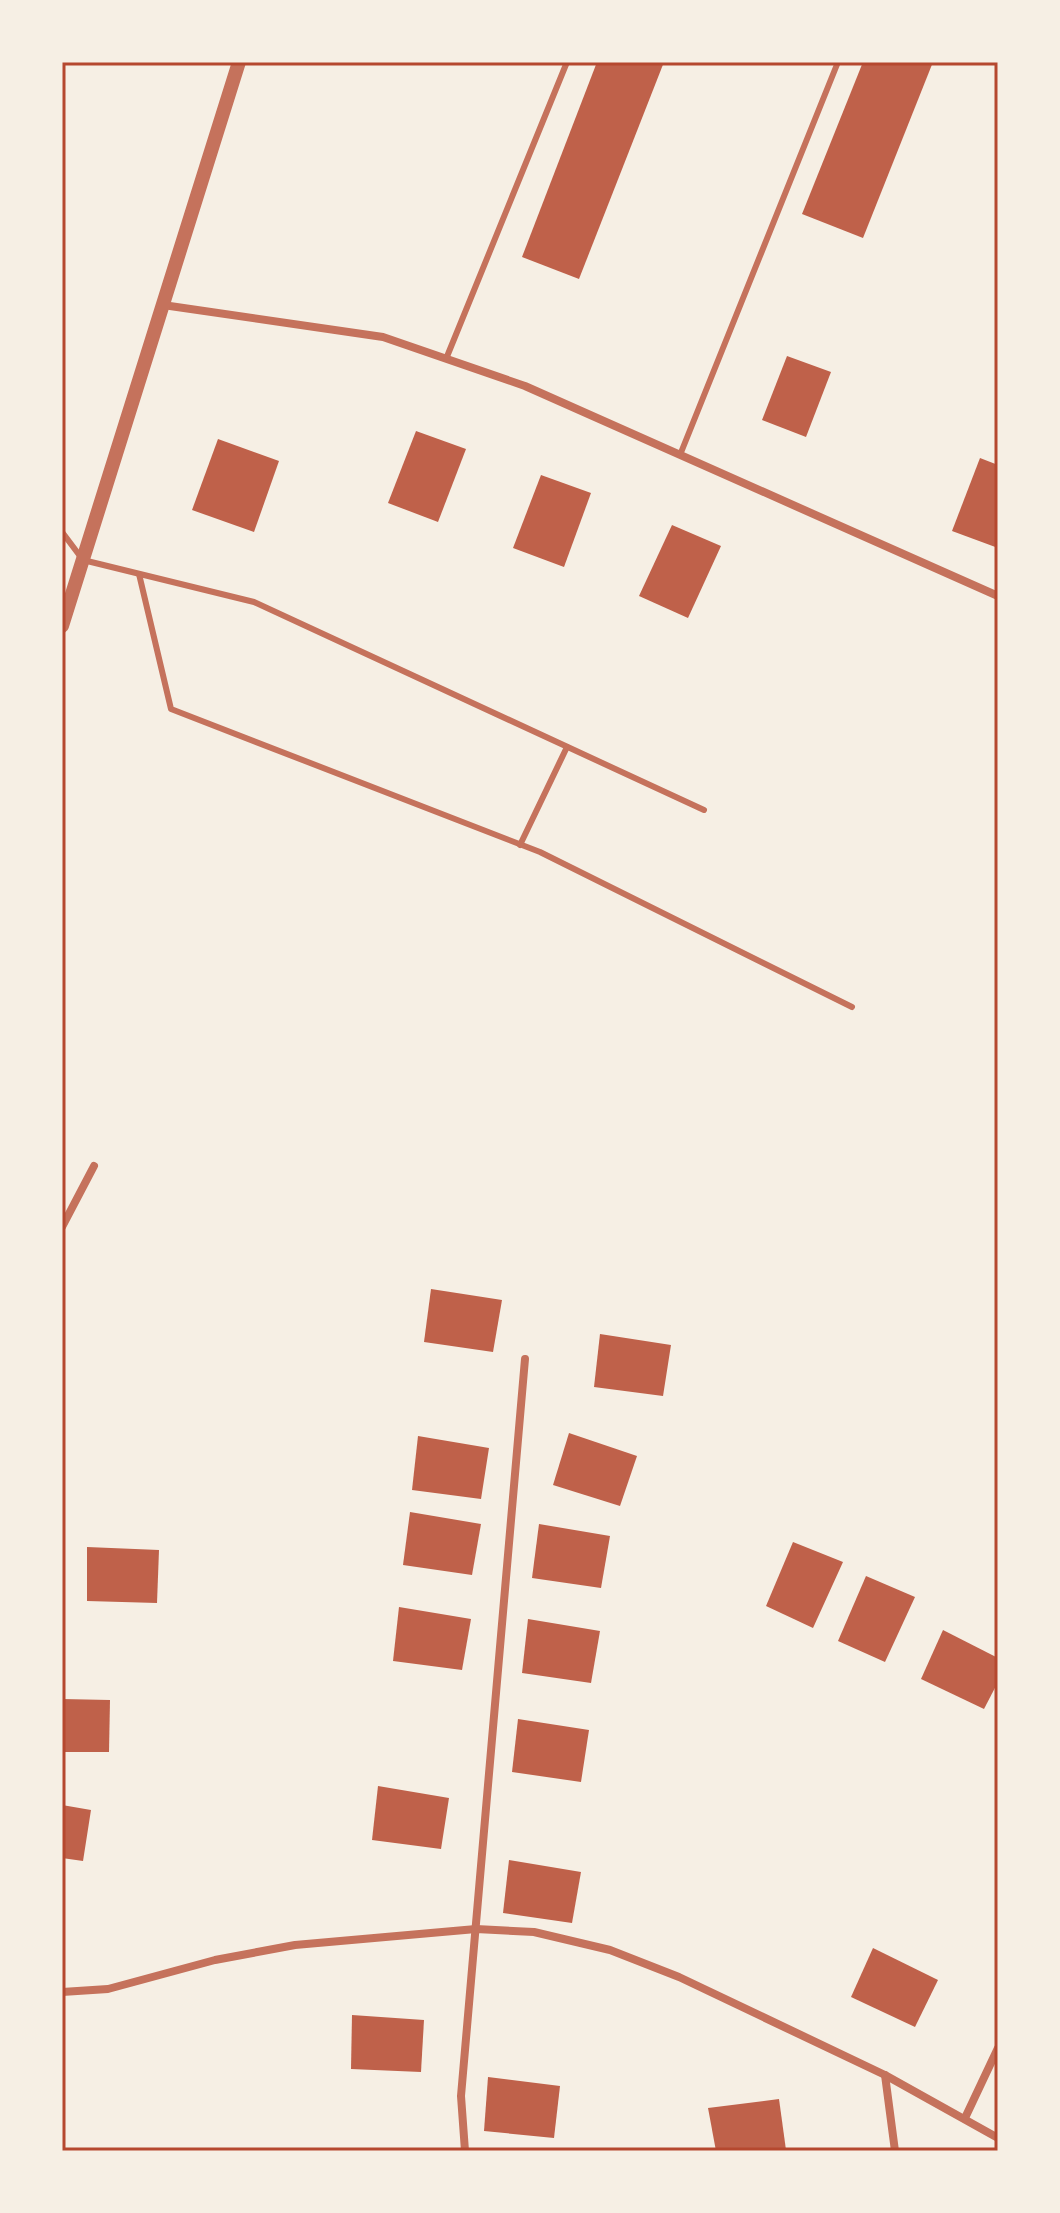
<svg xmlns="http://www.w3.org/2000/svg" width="1060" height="2213" font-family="Merriweather,serif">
<rect width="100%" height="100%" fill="#f6efe4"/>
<g fill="#bf614a">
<polygon points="597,62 664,62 579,279 522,257"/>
<polygon points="863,62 933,62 863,238 802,214"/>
<polygon points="787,356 831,372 806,437 762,420"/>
<polygon points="416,431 466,449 438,522 388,503"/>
<polygon points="218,439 279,461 254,532 192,510"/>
<polygon points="980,458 998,465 998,548 952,531"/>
<polygon points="541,475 591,493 564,567 513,548"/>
<polygon points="672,525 721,546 688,618 639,596"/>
<polygon points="431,1289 502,1300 493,1352 424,1342"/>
<polygon points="600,1334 671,1345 663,1396 594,1387"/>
<polygon points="569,1433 637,1456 620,1506 553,1485"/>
<polygon points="418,1436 489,1448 481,1499 412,1490"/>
<polygon points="410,1512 481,1524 472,1575 403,1565"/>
<polygon points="539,1524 610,1536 601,1588 532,1578"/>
<polygon points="793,1542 843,1562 813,1628 766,1606"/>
<polygon points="87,1547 159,1550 157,1603 87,1601"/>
<polygon points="866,1576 915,1597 885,1662 838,1641"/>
<polygon points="399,1607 471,1619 462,1670 393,1661"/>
<polygon points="528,1619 600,1631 591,1683 522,1673"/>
<polygon points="943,1630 998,1658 998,1682 984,1709 921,1679"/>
<polygon points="62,1699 110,1700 109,1752 62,1752"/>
<polygon points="518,1719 589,1730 581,1782 512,1772"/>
<polygon points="378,1786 449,1798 441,1849 372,1840"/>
<polygon points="62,1805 91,1810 83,1861 62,1858"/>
<polygon points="509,1860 581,1872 572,1923 503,1913"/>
<polygon points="873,1948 938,1980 915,2027 851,1997"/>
<polygon points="352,2015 424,2020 421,2072 351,2069"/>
<polygon points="488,2077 560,2086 554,2138 484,2131"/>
<polygon points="779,2099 786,2150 716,2151 708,2108"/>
</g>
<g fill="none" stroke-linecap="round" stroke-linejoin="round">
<g stroke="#c5725c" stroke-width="6">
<polyline points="446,359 567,62"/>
<polyline points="680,455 838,62"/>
<polyline points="62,532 83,560 254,602 704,810"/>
<polyline points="139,574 171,709 540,852 852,1007"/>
<polyline points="520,845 567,747"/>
</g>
<g stroke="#c5725c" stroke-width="8">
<polyline points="163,305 383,337 525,386 998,596"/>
<polyline points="62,1227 94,1166"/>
<polyline points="62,1992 108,1989 215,1960 295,1945 476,1929 534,1932 610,1950 679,1977 885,2075 998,2138"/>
<polyline points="885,2075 895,2151"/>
<polyline points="965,2118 998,2048"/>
<polyline points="465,2151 461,2096 525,1359"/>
</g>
<polyline stroke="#c5725c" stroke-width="14" points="62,626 239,62"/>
</g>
<rect width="1060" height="2213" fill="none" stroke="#f6efe4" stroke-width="128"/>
<rect x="64" y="64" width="932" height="2085" fill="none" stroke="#b5482f" stroke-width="3"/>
</svg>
